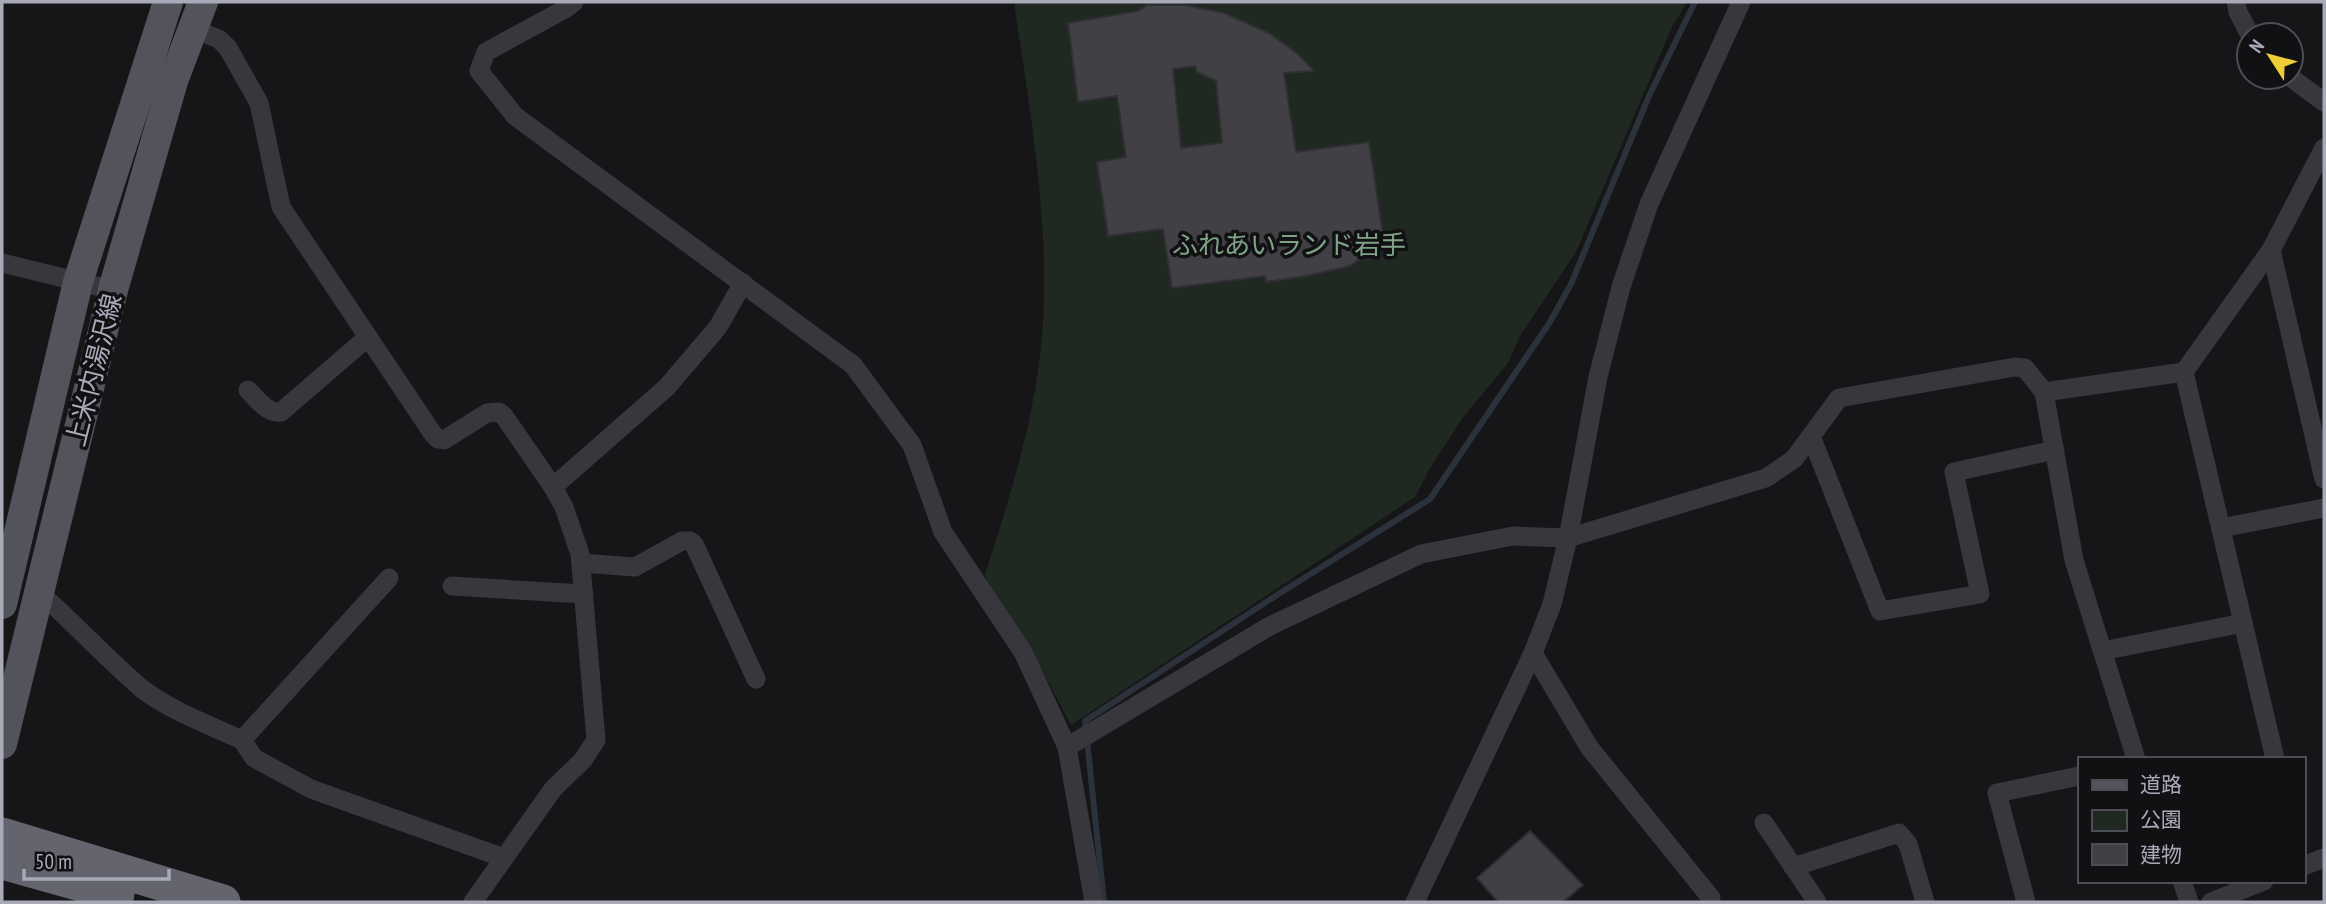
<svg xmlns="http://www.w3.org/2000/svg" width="2326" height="904" font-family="'PT Sans Narrow','Noto Sans JP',sans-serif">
<rect width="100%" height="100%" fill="#161618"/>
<path fill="#202822" d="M1014 2H1687L1672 27 1576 252 1520 336 1508 363 1461 420 1429 470 1415 497 1071 725 1029 646 990 587 985 575C1010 496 1035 419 1042 336 1051 224 1030 113 1014 2Z"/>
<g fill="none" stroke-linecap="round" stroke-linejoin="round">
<polyline stroke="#2c323b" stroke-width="6" points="1104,902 1085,721 1277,595 1430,499 1550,322 1571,284 1649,96 1695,2"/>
</g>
<g fill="#404045" stroke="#303034" stroke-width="2" fill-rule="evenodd">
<path d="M1147 5H1185L1224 13 1269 33 1298 54 1314 71 1284 73 1296 152 1369 142 1384 242 1350 266 1306 276 1266 282 1265 276 1172 288 1163 229 1108 236 1097 162 1126 157 1117 96 1078 102 1068 23 1138 11ZM1195 66 1197 72 1216 81 1222 143 1181 148 1173 69Z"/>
<polygon points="1530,831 1583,885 1563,902 1498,902 1477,878"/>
</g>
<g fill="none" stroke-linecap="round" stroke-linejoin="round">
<g stroke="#37373d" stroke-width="19">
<polyline points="574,2 565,9 486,52 479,71 515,116 853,365 912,445 943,532 1023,652 1067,747 1094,902"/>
<polyline points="2236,2 2238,12 2250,35"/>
<polyline points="193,29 219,39 228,48 259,103 281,207 433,434 438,439 444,440 487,413 499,412 504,416 553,487"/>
<polyline points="2290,77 2324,102"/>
<polyline points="2271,250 2324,479"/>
<polyline points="2,263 113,290"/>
<polyline points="2184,372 2275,759"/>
<path d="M248 390C257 399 267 414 281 412L368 337"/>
<polyline points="2044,392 2184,372 2271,250 2324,148"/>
<polyline points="1811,436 1880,611 1980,594 1954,472 2055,450"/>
<polyline points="2221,528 2324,508"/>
<polyline points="581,563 635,567 682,541 690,541 694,544 756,679"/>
<polyline points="452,586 584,594"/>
<path d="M39 592C74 623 106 658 141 688 167 709 211 726 242 740L389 578"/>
<polyline points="2102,651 2243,623"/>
<polyline points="1533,653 1589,747 1711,898"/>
<polyline points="242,740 254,758 311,789 504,858"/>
<polyline points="1067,747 1270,626 1421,554 1513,536 1568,538 1766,478 1794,459 1839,398 2015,367 2025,368 2044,392 2074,560 2136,759"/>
<polyline points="1764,823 1817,902"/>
<polyline points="2303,866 2324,858"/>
<polyline points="1793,867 1899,833 1908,844 1925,902"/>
<polyline points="2182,881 2189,902"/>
<polyline points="473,902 553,789 583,760 596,740 580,554 564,507 553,487 667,387 718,327 743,283"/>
<polyline points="1415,902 1533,653 1552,604 1568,538 1598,377 1621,287 1649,204 1741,2"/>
<polyline points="2026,902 1997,793 2079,776"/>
<polyline points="2211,902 2264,881"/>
</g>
<g stroke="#53535c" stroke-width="30">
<polyline points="2,604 78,282 168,2"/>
<polyline points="2,744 113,290 173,81 203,2"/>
</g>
<g stroke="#63646e" stroke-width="35">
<polyline points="2,835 223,902"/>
<polyline points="2,862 117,894"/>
</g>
</g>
<g text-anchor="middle" stroke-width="7" stroke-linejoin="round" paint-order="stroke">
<g font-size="26" fill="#7fa287" stroke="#111113">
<text x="1289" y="254">ふれあいランド岩手</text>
</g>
<g font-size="26" fill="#a8aab8" stroke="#111113">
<text transform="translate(94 370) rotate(-76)" y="9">上米内湯沢線</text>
</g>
</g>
<rect width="2326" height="904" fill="none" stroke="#a8aab8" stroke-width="7"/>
<rect x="2078" y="757" width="228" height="126" fill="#111113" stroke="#4d4e55" stroke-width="2"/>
<rect x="2092" y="780" width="35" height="10" fill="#53535c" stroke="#4d4e55" stroke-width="2"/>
<text x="2140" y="792" font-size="21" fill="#a8aab8">道路</text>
<rect x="2092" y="810" width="35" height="21" fill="#202822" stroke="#4d4e55" stroke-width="2"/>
<text x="2140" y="827" font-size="21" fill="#a8aab8">公園</text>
<rect x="2092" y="844" width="35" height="21" fill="#404045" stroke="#4d4e55" stroke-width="2"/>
<text x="2140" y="862" font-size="21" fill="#a8aab8">建物</text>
<g transform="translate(2270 56) rotate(306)"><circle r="33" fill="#111113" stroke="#4d4e55" stroke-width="2"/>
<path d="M0-5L12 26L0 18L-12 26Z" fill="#efcd36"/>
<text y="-10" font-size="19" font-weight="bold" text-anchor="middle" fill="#a8aab8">N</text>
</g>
<path d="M24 869v10h145v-10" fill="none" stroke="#a8aab8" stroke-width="3.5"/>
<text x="35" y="869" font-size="21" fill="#a8aab8" stroke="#111113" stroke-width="5" paint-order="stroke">50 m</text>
</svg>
